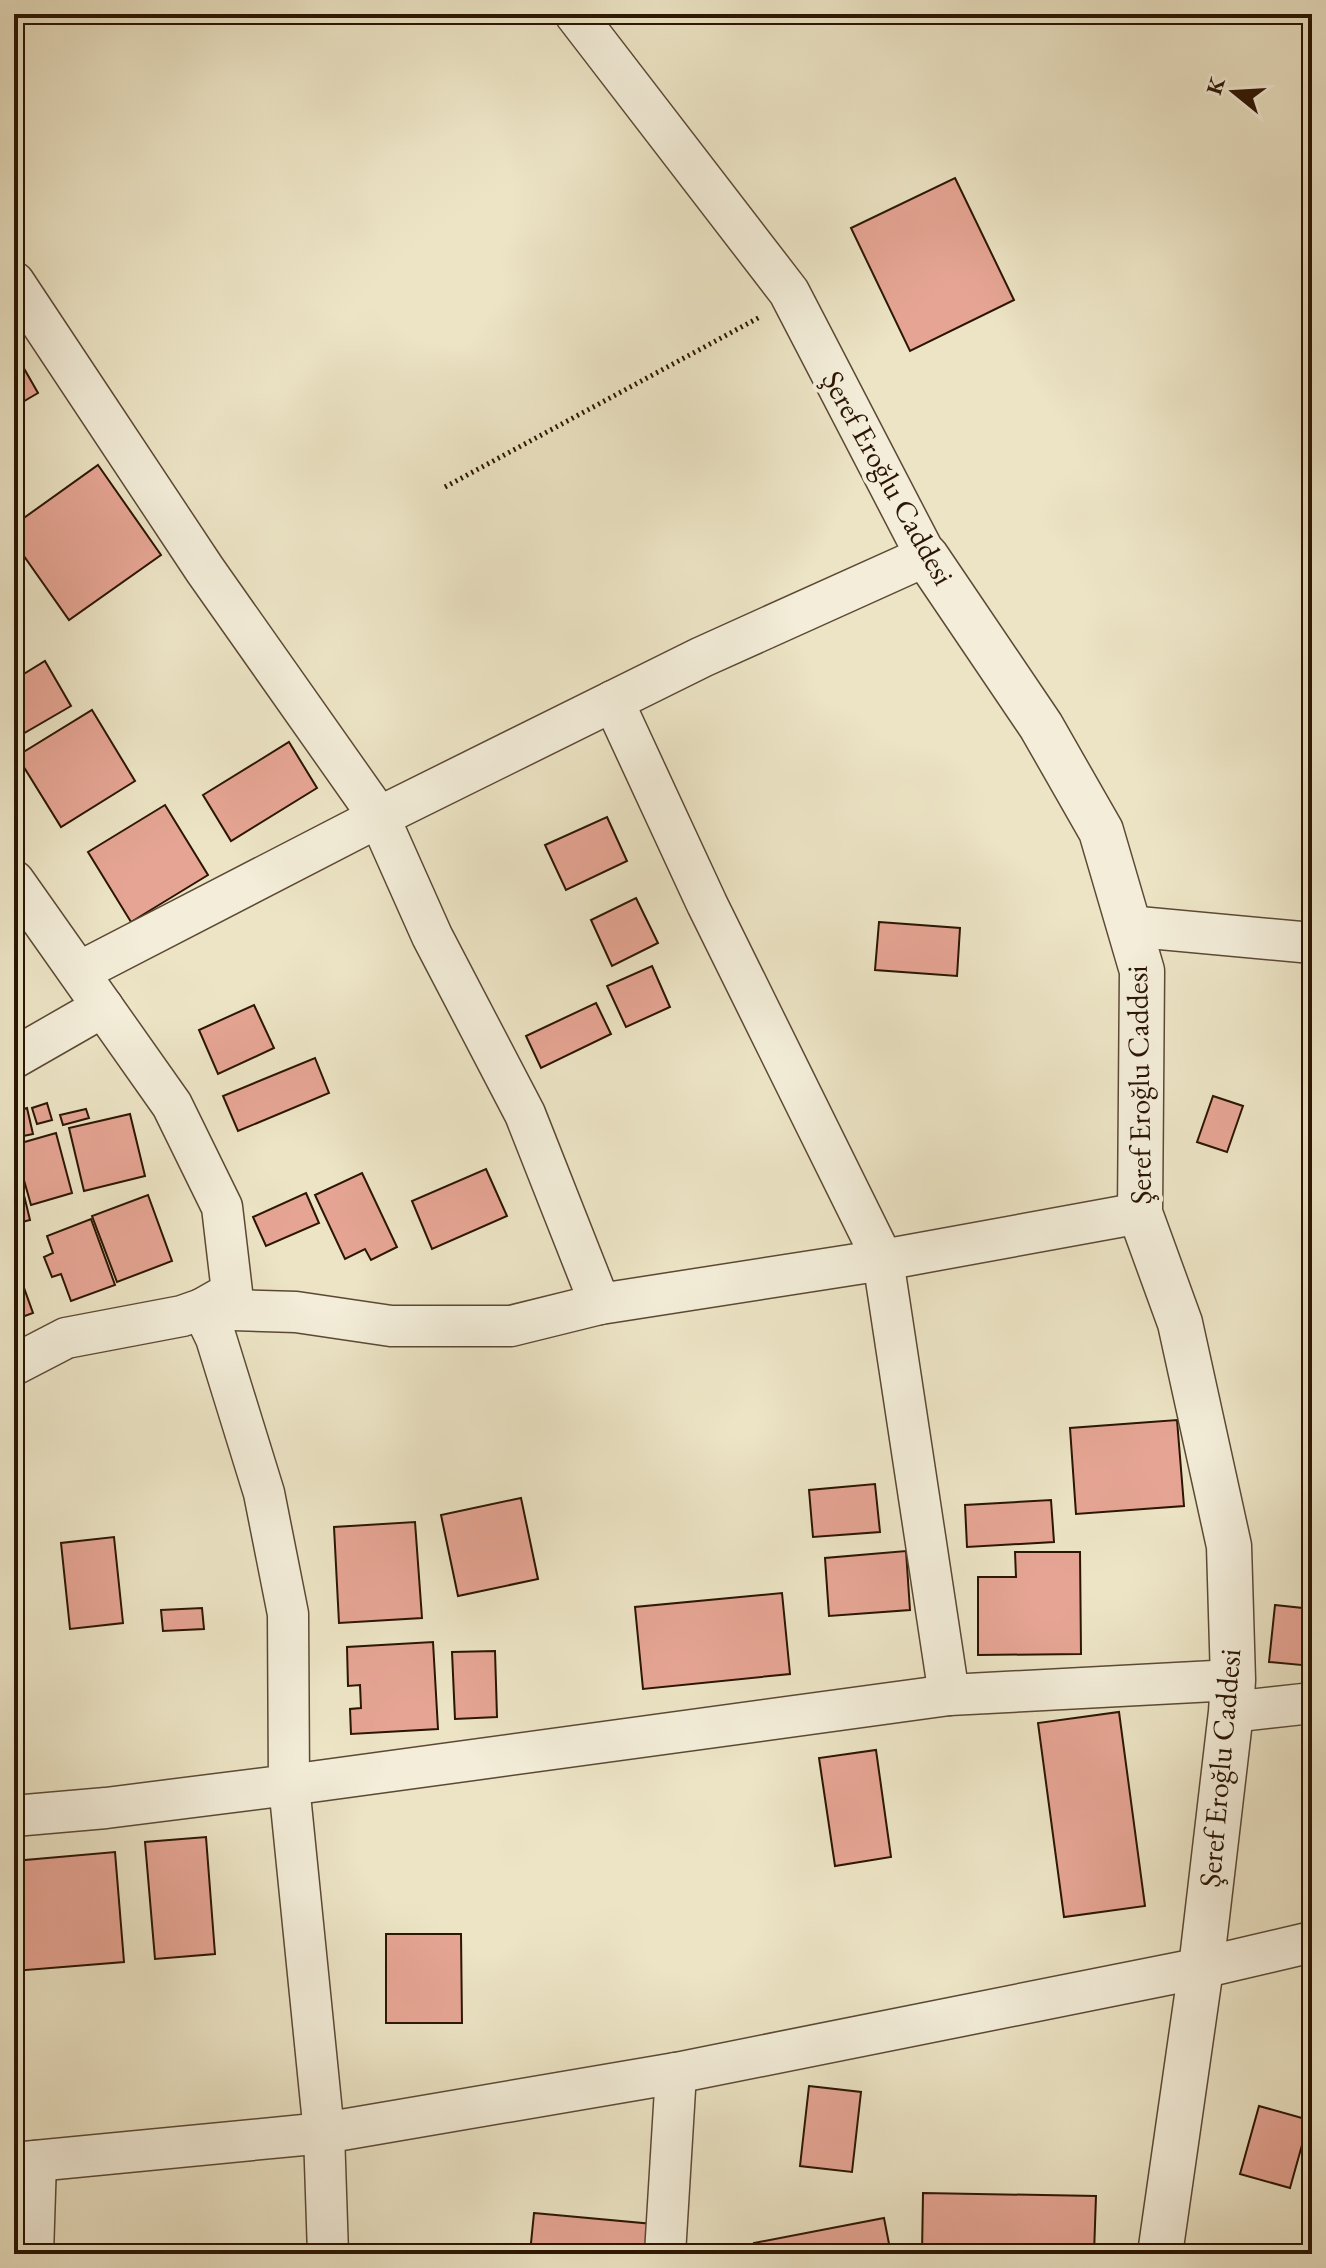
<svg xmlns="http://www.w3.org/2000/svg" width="1326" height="2268" font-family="'EB Garamond',serif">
<rect width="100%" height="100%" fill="#ece4c5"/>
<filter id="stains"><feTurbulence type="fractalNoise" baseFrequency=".0025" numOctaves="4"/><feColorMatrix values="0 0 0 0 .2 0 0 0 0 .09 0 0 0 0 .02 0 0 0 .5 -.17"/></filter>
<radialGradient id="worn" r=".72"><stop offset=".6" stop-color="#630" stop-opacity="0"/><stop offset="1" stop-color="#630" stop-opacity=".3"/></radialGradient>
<g fill="#e6a594" stroke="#2b1503" stroke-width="2">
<polygon points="955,178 1014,300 910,351 851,228"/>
<polygon points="14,351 38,393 14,407"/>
<polygon points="98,465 161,555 69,620 14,542 14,525"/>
<polygon points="45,661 71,706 14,739 14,680"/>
<polygon points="92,710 135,781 61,827 17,756"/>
<polygon points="289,742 317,788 231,841 203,795"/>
<polygon points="165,805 208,875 131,922 88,852"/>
<polygon points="607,817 627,861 566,890 545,845"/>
<polygon points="636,898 658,943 612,966 591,920"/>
<polygon points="879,922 960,928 957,976 875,970"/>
<polygon points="652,966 670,1007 626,1027 607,986"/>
<polygon points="596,1003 611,1034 541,1068 526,1036"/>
<polygon points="254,1005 274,1048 218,1074 199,1030"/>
<polygon points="315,1058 329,1093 238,1131 223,1096"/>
<polygon points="1213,1096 1243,1106 1227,1152 1197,1142"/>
<polygon points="14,1099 17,1111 27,1108 33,1134 14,1138"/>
<polygon points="47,1103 52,1120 37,1124 32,1108"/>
<polygon points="86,1109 89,1118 63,1125 60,1115"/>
<polygon points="130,1114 145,1176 84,1191 69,1128"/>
<polygon points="56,1133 72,1193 31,1205 14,1145"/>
<polygon points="14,1154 30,1220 14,1224"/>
<polygon points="486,1169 507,1216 432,1249 412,1201"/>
<polygon points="362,1173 397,1247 371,1260 365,1249 345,1259 315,1195"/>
<polygon points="306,1193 319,1223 266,1246 253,1217"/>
<polygon points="148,1195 172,1261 117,1282 92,1216"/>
<polygon points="91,1219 115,1285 71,1301 61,1274 52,1277 44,1257 53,1253 47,1236"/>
<polygon points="14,1260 33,1313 14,1320"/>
<polygon points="1177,1420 1184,1506 1076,1514 1070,1428"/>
<polygon points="875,1484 880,1532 813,1537 809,1490"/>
<polygon points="521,1498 538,1579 458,1596 441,1515"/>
<polygon points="1051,1500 1054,1542 967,1547 965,1505"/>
<polygon points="415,1522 422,1618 339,1623 334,1527"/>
<polygon points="114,1537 123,1623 70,1629 61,1543"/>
<polygon points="906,1551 910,1610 829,1616 825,1558"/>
<polygon points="1015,1552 1080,1552 1081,1654 978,1655 978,1577 1016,1577"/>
<polygon points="782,1593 790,1674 643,1689 635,1607"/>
<polygon points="1275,1605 1312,1609 1312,1666 1269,1662"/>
<polygon points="202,1608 204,1629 163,1631 161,1610"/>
<polygon points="433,1642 438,1729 351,1734 350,1709 361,1708 360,1685 348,1686 347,1647"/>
<polygon points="495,1651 497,1717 455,1719 452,1652"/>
<polygon points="1119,1712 1145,1906 1064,1917 1038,1723"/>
<polygon points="876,1750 891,1857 835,1866 819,1758"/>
<polygon points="206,1837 215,1954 155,1959 145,1842"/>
<polygon points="115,1852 124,1962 14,1971 14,1861"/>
<polygon points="386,1934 461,1934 462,2023 386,2023"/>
<polygon points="809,2086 861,2092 852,2172 800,2166"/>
<polygon points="1259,2106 1309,2120 1290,2188 1240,2174"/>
<polygon points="923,2193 1096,2196 1094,2254 922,2254"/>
<polygon points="534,2213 653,2224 650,2254 530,2253"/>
<polygon points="884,2218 891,2254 756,2254 754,2243"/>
<polygon points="133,2246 250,2254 132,2254"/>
</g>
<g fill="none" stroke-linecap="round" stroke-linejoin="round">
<g stroke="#5b4934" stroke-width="43">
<g id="minor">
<polyline points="14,282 205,570 379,817 432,936 525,1114 600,1304 883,1260 1140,1213"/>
<polyline points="613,701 707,904 883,1260 949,1695"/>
<polyline points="14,881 172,1105 222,1207 232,1292 202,1309 216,1338 264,1493 288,1614 289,1785 106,1808 14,1816"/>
<polyline points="1128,926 1312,943"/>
<polyline points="79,972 379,817 702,657 926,556 789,292 575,14"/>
<polyline points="14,1058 103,1007"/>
<polyline points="14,1365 66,1338 182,1316 202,1309 296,1312 391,1326 511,1326 600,1304"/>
<polyline points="1231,1712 1312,1703"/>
<polyline points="14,2163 324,2133 676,2073 1201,1968 1312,1942"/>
<polyline points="33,2254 36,2161"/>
<polyline points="328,2254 324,2133 289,1785 949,1695 1233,1680"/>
<polyline points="665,2254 676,2073"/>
</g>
</g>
<g stroke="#5b4934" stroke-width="47">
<polyline id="tertiary" points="926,556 1041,726 1101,831 1142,971 1140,1213 1180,1323 1229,1546 1233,1680 1231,1712 1201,1968 1160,2254"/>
</g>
<polyline stroke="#2b1503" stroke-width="5" stroke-dasharray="2 4" stroke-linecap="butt" points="445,487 760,317"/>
<use href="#minor" stroke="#f3edd9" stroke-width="40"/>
<use href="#tertiary" stroke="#f3edd9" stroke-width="44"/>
</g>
<g text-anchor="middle" stroke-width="8" stroke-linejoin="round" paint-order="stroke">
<g font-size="30" fill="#2b1503" stroke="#f3edd9">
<text transform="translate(888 478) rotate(61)" y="10">Şeref Eroğlu Caddesi</text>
<text transform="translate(1139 1085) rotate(-91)" y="10">Şeref Eroğlu Caddesi</text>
<text transform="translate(1220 1768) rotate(-85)" y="10">Şeref Eroğlu Caddesi</text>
</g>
</g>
<rect width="1326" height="2268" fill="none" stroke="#ece4c5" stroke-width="48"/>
<rect x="16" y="16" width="1294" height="2236" fill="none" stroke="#2b1503" stroke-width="4"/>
<rect x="24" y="24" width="1278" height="2220" fill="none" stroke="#2b1503" stroke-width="2"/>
<g transform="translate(1234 92) rotate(288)" stroke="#f3edd9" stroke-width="6" paint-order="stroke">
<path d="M0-6L14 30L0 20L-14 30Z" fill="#2b1503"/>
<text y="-12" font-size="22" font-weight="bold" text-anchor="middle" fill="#2b1503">K</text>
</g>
<rect width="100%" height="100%" filter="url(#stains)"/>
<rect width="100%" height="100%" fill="url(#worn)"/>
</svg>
